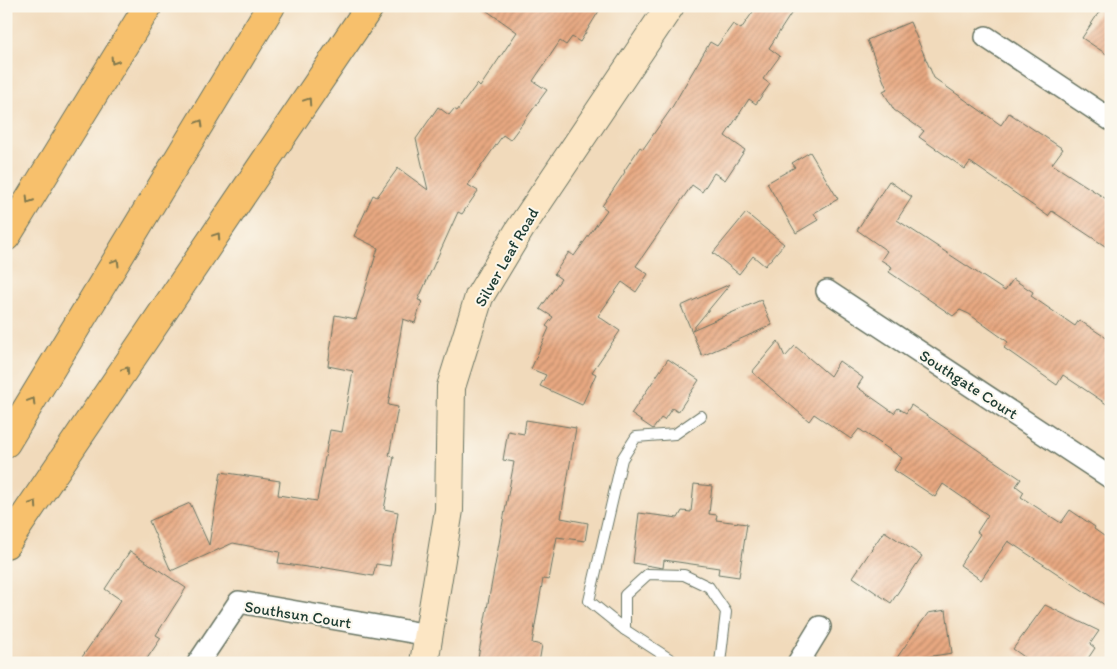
<svg xmlns="http://www.w3.org/2000/svg" width="1117" height="669" font-family="Itim,sans-serif">
<defs>
<pattern id="building-hatch" width="6" height="6" patternUnits="userSpaceOnUse" patternTransform="scale(1.25)"><rect width="6" height="6" fill="#e8a881"/><path d="M-1 1l2-2M0 6l6-6M5 7l2-2" fill="none" stroke="#bb8a6a"/></pattern>
</defs>
<rect width="100%" height="100%" fill="#fbf7ec"/>
<filter id="ink" filterUnits="userSpaceOnUse"><feTurbulence type="fractalNoise" baseFrequency=".02" numOctaves="2"/><feDisplacementMap in="SourceGraphic" scale="10" xChannelSelector="R" yChannelSelector="G"/><feConvolveMatrix kernelMatrix="1 2 1 2 8 2 1 2 1" color-interpolation-filters="sRGB"/></filter>
<filter id="wash" filterUnits="userSpaceOnUse"><feTurbulence type="fractalNoise" baseFrequency=".0096" numOctaves="4" result="noise"/><feDisplacementMap in="SourceGraphic" scale="20" xChannelSelector="R" yChannelSelector="G"/><feGaussianBlur stdDeviation="1.12" result="paint"/><feColorMatrix in="noise" values="0 0 0 0 0 0 0 0 0 0 0 0 0 0 0 0 0 1.4 0 .05"/><feComposite in="paint" operator="in"/></filter>
<g filter="url(#wash)">
<rect width="100%" height="100%" fill="#f1dabb"/>
<g id="blocks">
<g fill="url(#building-hatch)">
<polygon points="480,6 602,6 580,42 572,37 566,45 560,41 533,81 547,90 510,140 503,135 468,185 478,191 462,214 458,212 418,300 422,301 415,323 403,319 388,405 398,407 389,456 394,457 384,509 398,512 390,566 376,564 373,576 321,567 321,569 278,563 280,552 233,543 171,571 149,521 190,503 209,545 221,472 280,481 278,495 317,501 330,430 342,432 353,371 328,366 335,315 356,319 378,248 354,236 373,195 377,197 398,168 428,190 416,139 438,107 449,115 454,109 457,111 477,84 480,87 517,32"/>
<polygon points="757,6 796,6 769,48 780,56 763,79 770,84 756,104 749,99 725,136 745,150 725,180 714,173 702,192 692,185 636,266 648,274 636,292 622,282 598,316 620,331 592,372 596,374 582,405 540,386 546,375 531,369 549,328 546,326 553,317 540,309 561,279 554,274 569,252 574,256 607,210 602,206 625,172 624,171 640,147 643,149 671,109 710,42 717,46 733,24 741,29"/>
<polygon points="1103,6 1111,6 1111,57 1082,38"/>
<polygon points="910,22 934,78 1001,125 1009,113 1063,149 1052,164 1111,202 1111,250 1052,211 1048,216 970,162 965,169 919,137 924,131 894,110 883,91 887,89 867,40"/>
<polygon points="810,152 838,199 814,213 818,220 796,233 767,183 795,167 792,163"/>
<polygon points="889,181 912,197 897,220 1005,291 1013,279 1033,292 1031,296 1075,326 1079,320 1111,341 1111,407 1063,375 1057,385 1004,348 1008,342 969,314 960,310 953,316 889,272 892,267 881,260 887,251 857,230"/>
<polygon points="746,213 784,244 765,266 753,256 739,274 713,253"/>
<polygon points="730,284 692,330 761,300 772,325 702,356 681,306"/>
<polygon points="778,341 785,357 795,346 830,376 839,361 863,378 857,387 894,413 898,408 906,413 911,405 1021,479 1016,486 1024,492 1021,497 1061,523 1070,510 1095,527 1094,529 1111,541 1111,609 1008,541 981,580 960,565 980,534 977,532 988,515 943,484 935,497 894,470 902,458 859,429 851,439 814,414 809,421 752,372"/>
<polygon points="668,359 699,380 678,412 672,408 664,420 661,418 653,429 631,414"/>
<polygon points="526,420 576,428 561,518 588,523 585,541 557,537 549,580 543,579 532,643 542,645 539,663 477,663 514,462 503,460 508,431 524,434"/>
<polygon points="694,484 712,486 709,514 717,515 716,520 747,524 739,577 718,574 719,568 664,560 663,568 633,563 639,513 678,518 682,511 691,512"/>
<polygon points="884,531 922,556 891,603 853,577"/>
<polygon points="130,551 186,588 156,635 161,638 144,663 78,663 121,600 105,589"/>
<polygon points="1045,605 1099,631 1090,644 1095,648 1085,663 1033,663 1013,649"/>
<polygon points="946,610 952,653 894,662 928,613"/>
</g>
</g>
</g>
<g filter="url(#ink)">
<use href="#blocks" fill-opacity="0" stroke="#687463" stroke-width="1"/>
<g fill="none" stroke-linecap="round" stroke-linejoin="round">
<g stroke="#687463" stroke-width="12">
<g id="lane">
<polyline points="625,630 625,595 648,574 684,575 709,587 726,612 720,663"/>
<polyline points="676,663 625,630 589,601 622,459 636,437 675,434 701,416"/>
</g>
</g>
<g stroke="#687463" stroke-width="24">
<g id="street">
<polyline points="986,37 1111,120"/>
<polyline points="827,291 1111,478"/>
<polyline points="198,663 239,602 429,635"/>
<polyline points="798,663 820,627"/>
</g>
</g>
<g stroke="#687463" stroke-width="30">
<polyline id="secondary" points="424,663 449,510 451,387 479,297 520,229 670,6"/>
</g>
<g stroke="#687463" stroke-width="30">
<g id="highway">
<polyline points="6,237 148,6"/>
<polyline points="6,443 271,6"/>
<polyline points="6,544 370,6"/>
</g>
</g>
<use href="#lane" stroke="#fff" stroke-width="10"/>
<use href="#street" stroke="#fff" stroke-width="21"/>
<use href="#secondary" stroke="#fce6c4" stroke-width="28"/>
<use href="#highway" stroke="#f7c06c" stroke-width="28"/>
</g>
<defs><path id="oneway-chevron" d="M-2-3.5L2.5 0L-2 3.5" fill="none" stroke-width="1.6" stroke-linecap="round" stroke-linejoin="round" transform="scale(1.25)"/></defs>
<g stroke="#80784d">
<use href="#oneway-chevron" transform="translate(114 61) rotate(122)"/>
<use href="#oneway-chevron" transform="translate(308 101) rotate(-56)"/>
<use href="#oneway-chevron" transform="translate(200 123) rotate(-59)"/>
<use href="#oneway-chevron" transform="translate(29 200) rotate(122)"/>
<use href="#oneway-chevron" transform="translate(217 236) rotate(-56)"/>
<use href="#oneway-chevron" transform="translate(116 262) rotate(-59)"/>
<use href="#oneway-chevron" transform="translate(126 370) rotate(-56)"/>
<use href="#oneway-chevron" transform="translate(32 401) rotate(-59)"/>
<use href="#oneway-chevron" transform="translate(34 504) rotate(-56)"/>
</g>
</g>
<g text-anchor="middle" stroke-width="4" stroke-linejoin="round" paint-order="stroke">
<g font-size="16" fill="#1f3d34" stroke="#fbf7ec">
<text transform="translate(506 257) rotate(-60)" y="6">Silver Leaf Road</text>
<text transform="translate(969 384) rotate(33)" y="6">Southgate Court</text>
<text transform="translate(298 614) rotate(9)" y="6">Southsun Court</text>
</g>
</g>
<rect width="1117" height="669" fill="none" stroke="#fbf7ec" stroke-width="25"/>
</svg>
